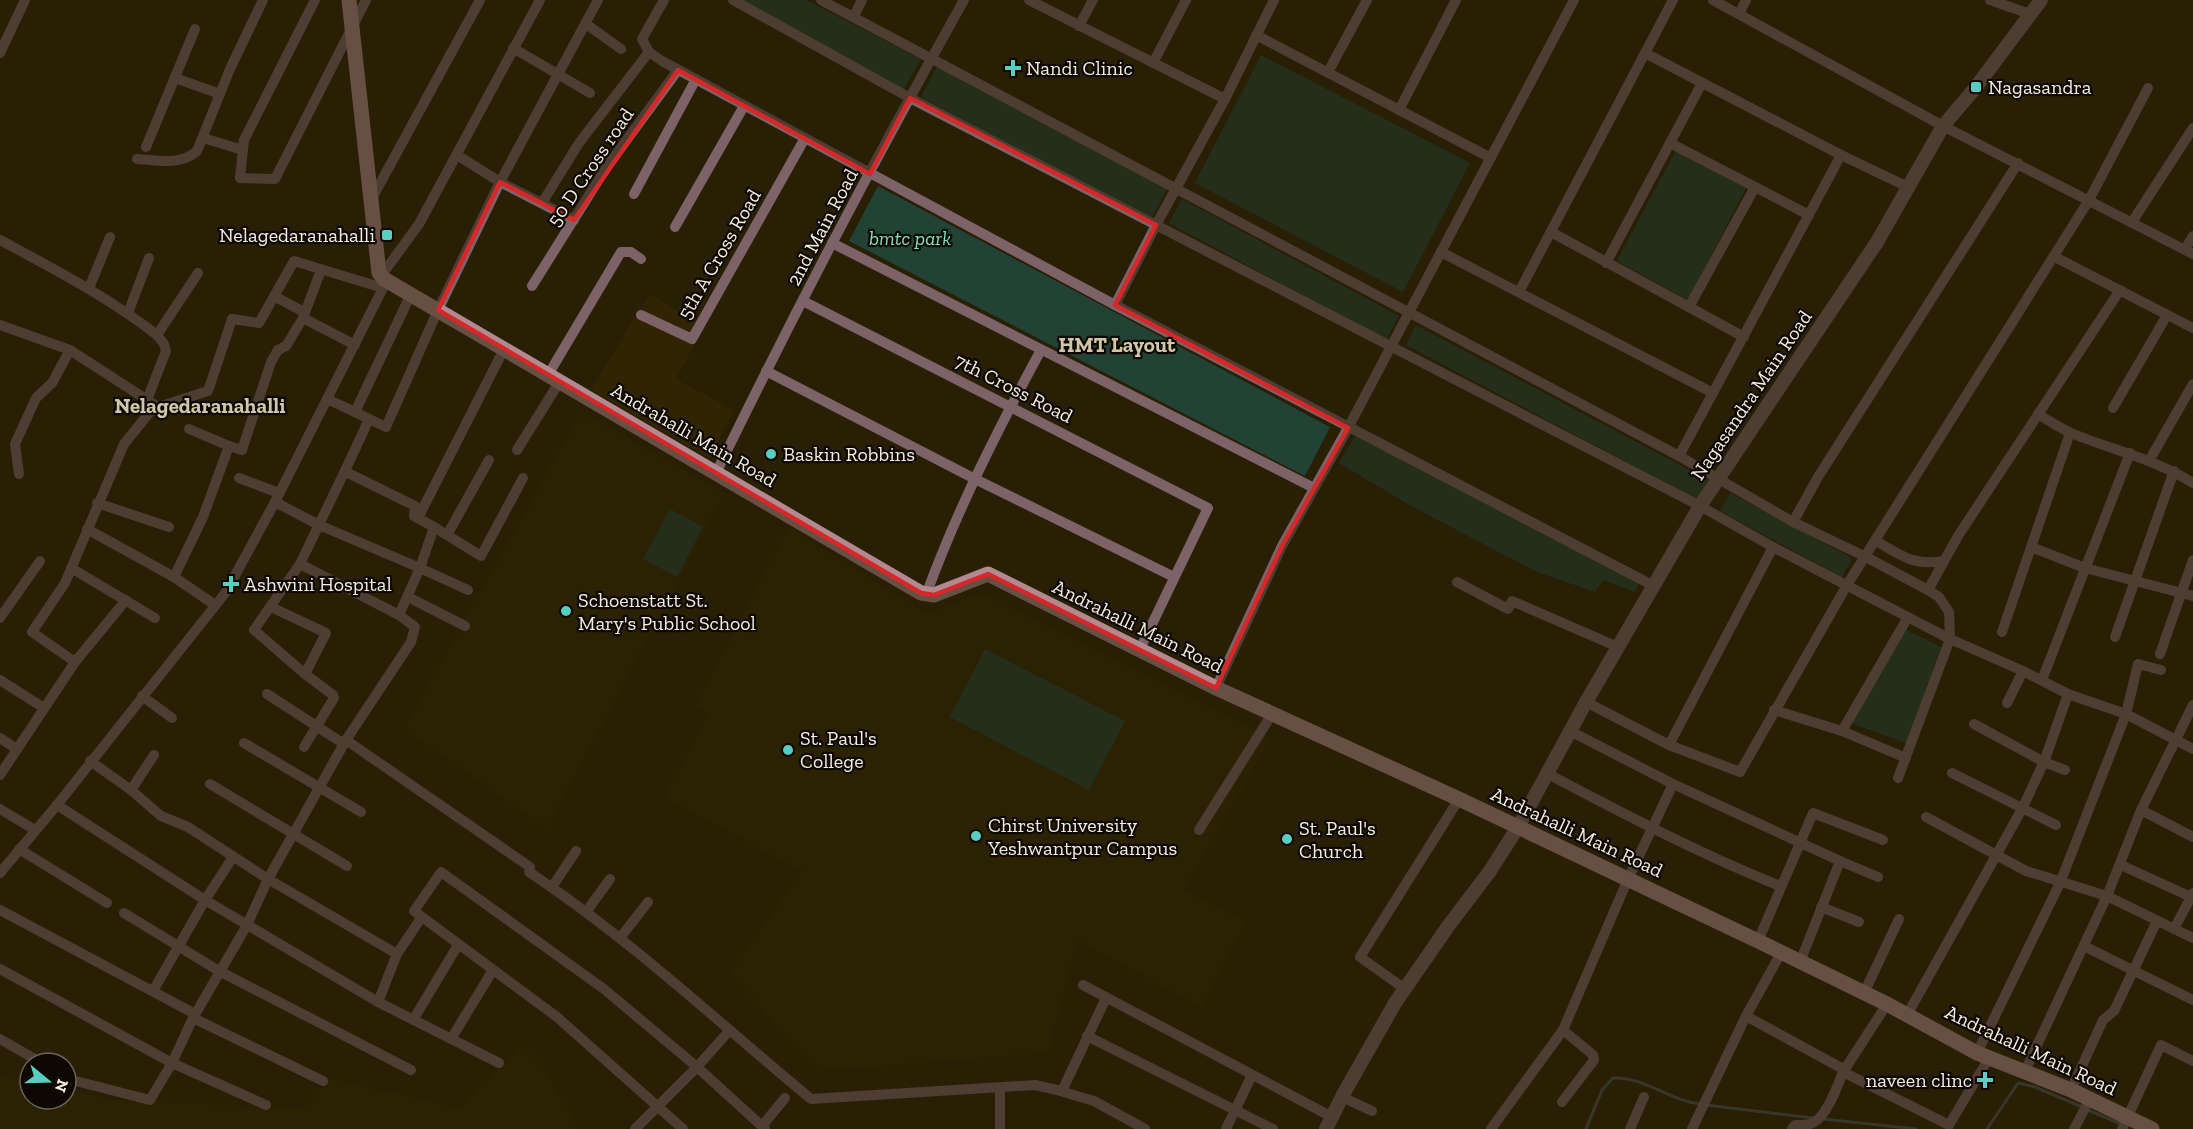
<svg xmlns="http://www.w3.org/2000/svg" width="2193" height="1129" font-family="'Zilla Slab',serif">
<rect width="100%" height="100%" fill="#281f05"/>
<g fill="#302402">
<polygon points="649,294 704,327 676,379 734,410 710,459 591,390"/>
<polygon points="581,411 725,493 547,829 404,729"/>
<polygon points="789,527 926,613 979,593 1272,737 1184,890 1247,921 1202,1007 1077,941 1048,1053 818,1071 787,1039 730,972 802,871 664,798 708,714 694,707"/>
<polygon points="522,1045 543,1066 579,1129 0,1129 0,1075 30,1082 30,1099 66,1099 66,1089 118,1100 304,1108 329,1078 461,1108"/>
</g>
<g fill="#214234">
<polygon points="741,0 806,0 921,59 903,90"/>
<polygon points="1261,55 1470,163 1403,292 1195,183"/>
<polygon points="937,67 1167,189 1151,219 921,97"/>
<polygon points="1676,150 1746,188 1688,300 1617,261"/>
<polygon points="878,186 1330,427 1305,476 849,241"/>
<polygon points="1182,199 1399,316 1386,340 1169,223"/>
<polygon points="1416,325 1708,480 1698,500 1406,345"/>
<polygon points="1356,435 1639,583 1635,592 1603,580 1595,592 1537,572 1413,507 1339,463"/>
<polygon points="1730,493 1852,558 1842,577 1720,511"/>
<polygon points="670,509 703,527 677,577 643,559"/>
<polygon points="1905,629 1941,647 1906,743 1851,723"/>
<polygon points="985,649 1125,721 1089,790 950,717"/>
</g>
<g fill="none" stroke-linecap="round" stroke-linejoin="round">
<g stroke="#4a5455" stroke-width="3">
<polyline points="1706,1105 1813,1118"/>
<polyline points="2088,1110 2121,1124"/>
<polyline points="1823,1119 1916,1129"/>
<path d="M1586 1129 1602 1090 1613 1078C1643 1076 1670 1101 1700 1104"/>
<polyline points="1987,1129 2018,1083 2035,1087 2082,1107"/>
</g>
<g stroke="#7d6368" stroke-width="10">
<polyline points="315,0 244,140 240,178 275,179 366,0"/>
<polyline points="664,0 642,39 649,52 662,61 1115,305 1652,585"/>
<polyline points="733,0 910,98 1700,506 1773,547 1950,639 2023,671 2068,694 2126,714 2193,749"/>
<polyline points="821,0 1679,456 1793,522"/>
<polyline points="1029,0 1225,99"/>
<polyline points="1713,0 1943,126 2193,254"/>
<polyline points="1990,0 2030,14"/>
<polyline points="1739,14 1746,0"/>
<polyline points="854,16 862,0"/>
<polyline points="586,24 621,49"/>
<polyline points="1079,26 1093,0"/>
<polyline points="1256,35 1491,158"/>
<polyline points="513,48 590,93"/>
<polyline points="0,53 25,0"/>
<polyline points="1645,53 1841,155 1908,187"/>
<polyline points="1153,63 1186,0"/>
<polyline points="1328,72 1367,0"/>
<polyline points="175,78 220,94"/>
<polyline points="1399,110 1456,0"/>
<polyline points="203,138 243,150"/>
<polyline points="1670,143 1809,215"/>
<polyline points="146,147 195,29"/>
<polyline points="457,155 500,182 574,220"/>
<path d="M137 159C159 160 180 166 197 151L230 69 263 0"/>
<polyline points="634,194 696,79"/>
<polyline points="371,200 480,0"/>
<polyline points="542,203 579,143 649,52"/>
<polyline points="2132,222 2193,128"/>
<polyline points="675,227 744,106"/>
<polyline points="1551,232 1744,337"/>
<path d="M0 240C54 269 108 297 157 335L198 273"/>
<polyline points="832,243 1314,488"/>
<polyline points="2185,249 2193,236"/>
<polyline points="1441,252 1713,393"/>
<polyline points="2055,257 2193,328"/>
<polyline points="1606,263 1702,83"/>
<polyline points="532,286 606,168 678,70"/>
<polyline points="89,288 110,237"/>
<polyline points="1519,292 1673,0"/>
<polyline points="274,296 304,312"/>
<polyline points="803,301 1208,508 1139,651"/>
<polyline points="1115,305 1156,225 1225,99 1274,0"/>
<polyline points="1689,307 1755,187"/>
<polyline points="128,313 149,258"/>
<polyline points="641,315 692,339 805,138"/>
<polyline points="303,318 355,345"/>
<polyline points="0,325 70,350 158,407"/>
<polyline points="766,371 975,479 1174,577"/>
<polyline points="548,375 621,252 631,252 641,259"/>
<polyline points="327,399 355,412"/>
<polyline points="147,400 166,351 164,344 157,335"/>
<polyline points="2113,408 2167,315"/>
<path d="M2038 414C2049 421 2060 428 2071 433 2112 450 2155 459 2193 483"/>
<polyline points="369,419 355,412 411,294"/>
<polyline points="189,429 229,446"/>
<polyline points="517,450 560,381"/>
<polyline points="1679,456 1841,155"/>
<polyline points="2149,461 2193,384"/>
<polyline points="346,472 415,506 414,516 434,527 420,568 468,590"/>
<path d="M716 473C794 313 877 155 964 0"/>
<polyline points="19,474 15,444 36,398 52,383 70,350"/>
<polyline points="239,478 279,493"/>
<path d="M275 502 319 525 420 568 399 615 300 564C323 516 347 468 369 419L386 427 438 310 500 182 598 0"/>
<polyline points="97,503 169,527"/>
<polyline points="418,518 504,349"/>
<polyline points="434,527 481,556 523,478"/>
<polyline points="87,529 174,577 203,517 229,446 242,450 271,362 278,350 286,346 303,318 321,270"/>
<polyline points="447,535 489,460"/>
<path d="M1876 541C1903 556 1912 566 1944 561"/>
<polyline points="2031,547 2085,568 2193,596"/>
<polyline points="71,568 155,618"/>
<polyline points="174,577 215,605"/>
<polyline points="1457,582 1508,609 1512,601 1618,647"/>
<polyline points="1928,590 1958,536 2120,290"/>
<path d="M926 595C957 510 998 429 1041 350"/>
<polyline points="408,597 465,626"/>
<polyline points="271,607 326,633 305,674 254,630 300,564"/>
<polyline points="0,618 40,561"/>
<polyline points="2002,632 2070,433"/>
<polyline points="2115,637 2174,471"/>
<polyline points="2160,654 2193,560"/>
<polyline points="75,662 32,632 65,583 124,444 149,413 158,407 208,391 232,319 259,323 294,261 383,288"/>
<polyline points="0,680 44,708"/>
<polyline points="2042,680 2130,453"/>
<polyline points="1216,688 1282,546 1348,428 1574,0"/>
<polyline points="267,694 344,744"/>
<polyline points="142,696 172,718"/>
<polyline points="1586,702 1669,745 1740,772 1847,585 2089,200 2148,88"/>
<polyline points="2007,703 2023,671"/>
<polyline points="1774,710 1842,731 1906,758"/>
<polyline points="1974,724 2044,762 2065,770"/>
<polyline points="1570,731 1673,784 1840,861 1800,962"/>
<polyline points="1842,731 1908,617"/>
<polyline points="0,738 17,749"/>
<path d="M346 740 530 867 529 872C630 939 718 1022 811 1099L1035 1085 1057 1090 1094 1101 1145 1129"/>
<polyline points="244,743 361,812"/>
<polyline points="1669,745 1773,547"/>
<polyline points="304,747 334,698 333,695 305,674"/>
<polyline points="90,761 131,790 161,816 188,827 268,879 397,954 421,918"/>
<polyline points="1952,773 2056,825"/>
<path d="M1548 774C1624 814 1700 854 1780 886"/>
<polyline points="0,775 75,662 126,600"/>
<polyline points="1898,778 1950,639 1949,612 1939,597 1928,590 1866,557 1793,522 1818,477 2018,163"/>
<polyline points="210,784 347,866"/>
<polyline points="131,790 154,755"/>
<polyline points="57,805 205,900 378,1002 397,954"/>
<polyline points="0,809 35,830"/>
<polyline points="2141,810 2193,837"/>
<polyline points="1926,817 2026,871 2107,896 2193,938"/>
<polyline points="1199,830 1272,714"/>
<polyline points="19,849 107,903"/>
<polyline points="1840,861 1878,877"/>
<polyline points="2121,865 2191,897"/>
<polyline points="0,873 57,805 226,592 275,502 383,288 381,276 419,224 540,0"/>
<polyline points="552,887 576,851"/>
<polyline points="1821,907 1859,922"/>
<polyline points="0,910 195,1014"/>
<polyline points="586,912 610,879"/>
<polyline points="124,913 219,971 411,1070"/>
<polyline points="2174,929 2193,893"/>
<polyline points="620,938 648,902"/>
<polyline points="1758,941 1813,813 1883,840"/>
<polyline points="2084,946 2193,1000"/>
<polyline points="0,969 172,1063 266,1105"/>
<polyline points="1083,985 1332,1117"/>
<polyline points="1405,989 1360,957 1459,799"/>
<polyline points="153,991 205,900 233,857"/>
<polyline points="1864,993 1899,919"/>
<polyline points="378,1002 499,1063"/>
<polyline points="1887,1004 1843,1072 1949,1125 1989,1058"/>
<polyline points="1907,1015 2022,809 2044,762 2068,694"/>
<polyline points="1746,1016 1845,1070"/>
<polyline points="193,1018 323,1081"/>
<polyline points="413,1020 458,945"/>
<polyline points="1087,1036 1273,1129"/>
<polyline points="0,1039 42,1063"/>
<polyline points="451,1039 493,970"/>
<polyline points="1977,1053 2060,883 2126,714 2138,664 2161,670"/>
<polyline points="2024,1073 2107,896 2141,810 2193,705"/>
<polyline points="66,1076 72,1080 150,1100 172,1063 193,1018 247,925 268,879 346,740 411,642 415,627 399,615"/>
<polyline points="1000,1088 1000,1129"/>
<polyline points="2071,1090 2103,1020 2114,1011 2157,921"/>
<polyline points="1062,1091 1106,998"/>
<polyline points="1342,1097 1372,1111"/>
<polyline points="1562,1102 1594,1060 1593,1055 1563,1030 1628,879 1673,784"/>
<polyline points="762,1126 785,1098"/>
<polyline points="635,1129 697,1067 729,1031"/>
<polyline points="683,1129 557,1017 414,911 441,872 604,989 697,1067 765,1129"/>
<polyline points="1226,1129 1252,1075"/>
<polyline points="1491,1129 1563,1030"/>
<polyline points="1630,1129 1644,1097"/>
<polyline points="1692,1129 1746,1016 1781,953"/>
<path d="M1792 1129 1795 1125C1802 1125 1808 1126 1814 1122 1827 1116 1838 1085 1843 1072"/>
<polyline points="2074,1129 2090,1099"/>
<polyline points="2122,1129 2161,1045 2193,1061"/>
</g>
<polyline stroke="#7d6368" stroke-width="14" points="1326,1129 1344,1093 1395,1003 1449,925 1490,871 1518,827 1586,702 1700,506 1877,242 1943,126 1976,87 2041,0"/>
<polyline stroke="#b38991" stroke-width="15" points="349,0 379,273 384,279 921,593 934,595 988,574 1216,688 1459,799 1758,941 1887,1004 1977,1053 2071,1090 2152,1129"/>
</g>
<path d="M0 0H2193V1129H0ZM678 70 870 174 910 98 1156 225 1115 305 1348 428 1282 546 1216 688 988 574 934 595 921 593 438 310 500 182 574 220Z" fill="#281f05" fill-opacity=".55" fill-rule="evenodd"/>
<path fill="none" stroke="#d62828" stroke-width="4.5" stroke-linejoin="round" d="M678 70 870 174 910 98 1156 225 1115 305 1348 428 1282 546 1216 688 988 574 934 595 921 593 438 310 500 182 574 220Z"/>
<g fill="#57cec1" stroke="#0d0902" stroke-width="2">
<path d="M1010 59h6v6h6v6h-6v6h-6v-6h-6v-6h6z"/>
<rect x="1970" y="81" width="12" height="12" rx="3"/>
<rect x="381" y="229" width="12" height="12" rx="3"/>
<circle cx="771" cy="454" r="6"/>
<path d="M228 575h6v6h6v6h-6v6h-6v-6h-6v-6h6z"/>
<circle cx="566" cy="611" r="6"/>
<circle cx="788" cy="750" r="6"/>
<circle cx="976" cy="836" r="6"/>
<circle cx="1287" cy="839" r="6"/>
<path d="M1982 1071h6v6h6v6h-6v6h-6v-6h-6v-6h6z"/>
</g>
<g text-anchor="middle" stroke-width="4.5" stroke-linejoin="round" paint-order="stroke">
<g font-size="20" fill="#f4eedf" stroke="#0d0902" text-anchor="start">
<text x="1026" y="75">Nandi Clinic</text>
<text x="1988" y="94">Nagasandra</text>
<text x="375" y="242" text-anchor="end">Nelagedaranahalli</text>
<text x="783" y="461">Baskin Robbins</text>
<text x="244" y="591">Ashwini Hospital</text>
<text x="578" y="607">Schoenstatt St.<tspan x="578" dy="23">Mary's Public School</tspan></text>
<text x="800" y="745">St. Paul's<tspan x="800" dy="23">College</tspan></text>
<text x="988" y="832">Chirst University<tspan x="988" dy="23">Yeshwantpur Campus</tspan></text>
<text x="1299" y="835">St. Paul's<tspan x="1299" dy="23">Church</tspan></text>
<text x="1972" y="1087" text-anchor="end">naveen clinc</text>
</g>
<g font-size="20" fill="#f4eedf" stroke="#0d0902">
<text transform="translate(590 167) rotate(-56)" y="7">50 D Cross road</text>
<text transform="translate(822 227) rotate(-62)" y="7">2nd Main Road</text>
<text transform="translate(719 254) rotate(-60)" y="7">5th A Cross Road</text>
<text transform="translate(1014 388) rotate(27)" y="7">7th Cross Road</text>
<text transform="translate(1751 395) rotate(-56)" y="7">Nagasandra Main Road</text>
<text transform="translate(694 435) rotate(30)" y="7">Andrahalli Main Road</text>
<text transform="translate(1138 626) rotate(26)" y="7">Andrahalli Main Road</text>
<text transform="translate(1577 832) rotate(25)" y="7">Andrahalli Main Road</text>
<text transform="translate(2031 1050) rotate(25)" y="7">Andrahalli Main Road</text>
</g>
<g font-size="20" font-style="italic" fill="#83e0b7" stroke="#0d0902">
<text x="910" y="245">bmtc park</text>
</g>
<g font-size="21" font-weight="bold" fill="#d1c6a7" stroke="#0d0902">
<text x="1117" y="352">HMT Layout</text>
<text x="200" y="413">Nelagedaranahalli</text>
</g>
</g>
<g transform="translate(48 1081) rotate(109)"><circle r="28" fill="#0d0902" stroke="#69655a" stroke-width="1.5"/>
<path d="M0-4.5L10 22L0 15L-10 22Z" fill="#57cec1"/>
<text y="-9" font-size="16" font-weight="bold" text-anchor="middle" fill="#f4eedf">N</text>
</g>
</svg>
